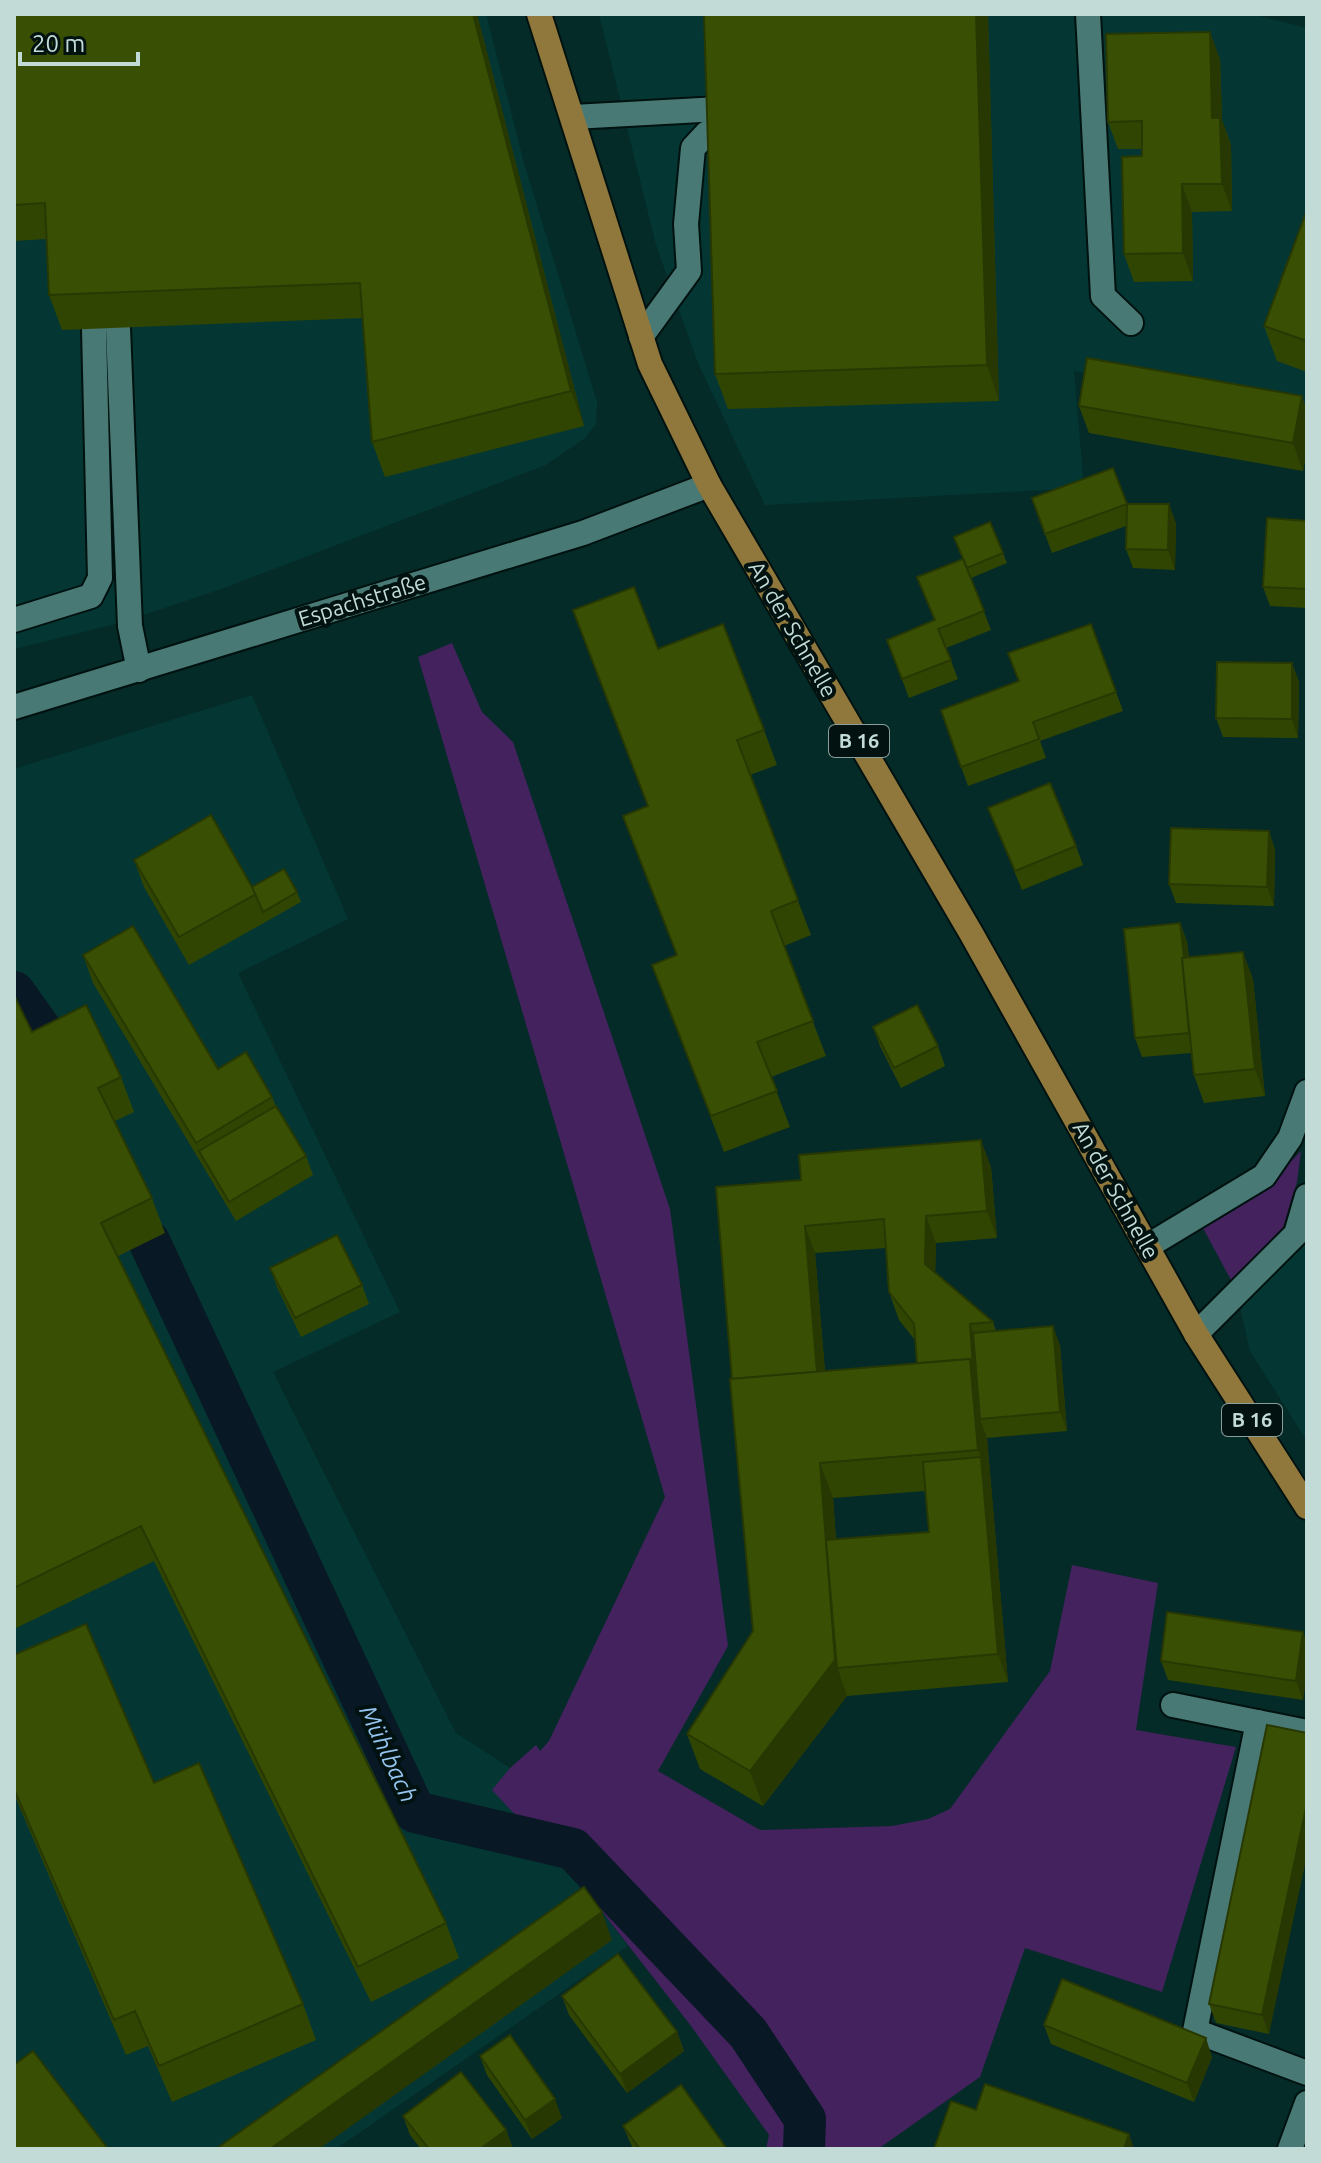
<svg xmlns="http://www.w3.org/2000/svg" width="1321" height="2163" font-family="Ubuntu,sans-serif">
<rect width="100%" height="100%" fill="#042b28"/>
<g fill="#043733">
<polygon points="14,14 486,14 524,163 597,402 596,424 585,438 546,465 224,588 123,622 14,649"/>
<polygon points="599,14 1251,14 1307,28 1307,413 1074,371 1084,488 765,505 698,363 656,245"/>
<polygon points="252,695 348,919 238,973 400,1312 273,1372 456,1733 510,1768 493,1790 583,1887 628,1946 336,2149 14,2149 14,769"/>
<polygon points="1307,1221 1307,1441 1250,1351 1239,1302"/>
</g>
<g fill="#43225e">
<polygon points="452,643 482,712 513,742 670,1209 728,1646 658,1771 760,1830 892,1826 928,1819 950,1809 1050,1671 1072,1565 1158,1583 1136,1730 1236,1747 1162,1992 1025,1948 980,2077 878,2149 766,2149 769,2135 691,2026 583,1887 492,1790 510,1768 536,1745 540,1751 549,1741 665,1497 418,657"/>
<polygon points="1301,1151 1297,1182 1283,1228 1232,1282 1203,1228 1268,1185"/>
</g>
<g fill="none" stroke-linecap="round" stroke-linejoin="round">
<g stroke="#091825" stroke-width="42">
<polyline points="14,992 62,1059"/>
<polyline points="149,1241 415,1812 573,1849 748,2033 805,2119 804,2149"/>
</g>
<g stroke="#001210" stroke-width="28">
<g id="minor">
<polyline points="1088,14 1103,296 1131,323"/>
<polyline points="573,117 719,109"/>
<polyline points="118,328 130,626 139,670"/>
<polyline points="641,337 689,271 686,224 693,148 707,133 719,128"/>
<polyline points="14,620 91,596 100,578 94,329"/>
<polyline points="14,707 583,533 709,485"/>
<polyline points="1148,1246 1264,1176 1290,1138 1307,1092"/>
<polyline points="1196,1334 1296,1234 1307,1196"/>
<polyline points="1173,1705 1307,1732"/>
<polyline points="1258,1722 1195,2031 1307,2073"/>
<polyline points="1290,2149 1307,2103"/>
</g>
</g>
<g stroke="#001210" stroke-width="28">
<polyline id="major" points="539,14 650,364 709,485 971,933 1196,1334 1307,1507"/>
</g>
<use href="#minor" stroke="#497974" stroke-width="24"/>
<use href="#major" stroke="#90783c" stroke-width="24"/>
</g>
<g fill="#314503" fill-rule="evenodd">
<polygon points="14,14 477,14 584,426 385,477 372,442 363,318 62,330 49,295 46,239 14,241"/>
<polygon points="704,14 988,14 999,401 728,409 715,374"/>
<polygon points="1220,59 1222,120 1231,145 1232,211 1192,212 1193,281 1134,282 1124,254 1142,156 1142,149 1118,149 1108,122"/>
<polygon points="1307,210 1307,372 1277,361 1264,326"/>
<polygon points="1079,406 1307,411 1307,450 1303,471 1089,433"/>
<polygon points="1032,498 1127,504 1176,523 1175,570 1133,568 1126,549 1126,526 1052,553"/>
<polygon points="1307,521 1307,608 1270,606 1263,587"/>
<polygon points="990,522 1007,563 971,578 991,630 946,648 958,679 909,698 887,640 934,620 917,577 962,560"/>
<polygon points="573,610 658,649 764,730 777,765 750,775 811,935 784,946 826,1056 771,1077 790,1127 724,1152 652,965 677,955 623,816 648,806"/>
<polygon points="1091,624 1123,711 1040,741 1046,758 968,786 941,710 1019,681"/>
<polygon points="1292,663 1299,682 1298,738 1223,737 1216,718"/>
<polygon points="988,808 1076,846 1083,865 1022,890"/>
<polygon points="1269,831 1275,850 1274,906 1176,903 1169,884"/>
<polygon points="134,860 252,887 297,892 301,902 189,965 144,887"/>
<polygon points="1180,923 1187,942 1189,957 1253,979 1265,1096 1204,1103 1194,1075 1191,1053 1142,1057 1135,1038"/>
<polygon points="83,955 218,1069 272,1097 276,1106 306,1156 313,1175 236,1221 93,983"/>
<polygon points="14,995 32,1032 121,1077 134,1112 115,1121 152,1198 165,1233 118,1256 446,1923 459,1958 371,2002 154,1561 14,1629"/>
<polygon points="873,1027 938,1046 945,1066 901,1088 880,1046"/>
<path d="M991 1167 997 1238 936 1243 935 1273 993 1322 996 1331 1060 1345 1067 1431 987 1438 1008 1682 847 1696 763 1806 700 1769 687 1734 753 1631 732 1379 801 1180ZM886 1248 889 1292 899 1320 915 1340 917 1363 825 1371 815 1253ZM925 1491 929 1532 836 1539 833 1498Z"/>
<polygon points="270,1268 362,1285 369,1304 301,1337 277,1287"/>
<polygon points="1303,1632 1307,1643 1307,1672 1303,1700 1168,1680 1161,1661"/>
<polygon points="14,1655 154,1783 303,2004 316,2040 172,2102 148,2046 126,2055 14,1794"/>
<polygon points="1267,1725 1269,2034 1216,2023 1209,2004"/>
<polygon points="562,1996 677,2032 684,2051 627,2093 569,2015"/>
<polygon points="1044,2025 1212,2057 1194,2102 1051,2044"/>
<polygon points="480,2056 562,2118 532,2139 487,2075"/>
<polygon points="403,2116 506,2130 513,2149 421,2149 410,2135"/>
<polygon points="623,2126 727,2149 633,2149"/>
</g>
<g fill="#283803">
<polygon points="473,14 477,14 584,426 571,391"/>
<polygon points="976,14 988,14 999,401 987,365"/>
<polygon points="1210,32 1220,59 1222,120 1231,145 1232,211 1222,184 1212,118"/>
<polygon points="1182,184 1192,212 1193,281 1183,253"/>
<polygon points="1302,396 1307,411 1307,450 1303,471 1293,443"/>
<polygon points="1169,504 1176,523 1175,570 1168,550"/>
<polygon points="1292,663 1299,682 1298,738 1292,719"/>
<polygon points="1269,831 1275,850 1274,906 1267,887"/>
<polygon points="1180,923 1187,942 1199,1052 1192,1033"/>
<polygon points="1243,952 1253,979 1265,1096 1255,1069"/>
<polygon points="981,1140 991,1167 997,1238 987,1211"/>
<polygon points="926,1216 936,1243 935,1291 925,1264"/>
<polygon points="805,1226 815,1253 828,1407 818,1379"/>
<polygon points="970,1324 980,1352 980,1419 987,1438 1008,1682 998,1654 981,1457 978,1450 970,1359"/>
<polygon points="1053,1326 1060,1345 1067,1431 1060,1412"/>
<polygon points="820,1463 833,1498 845,1667 837,1668 835,1660"/>
<polygon points="1303,1632 1307,1643 1307,1672 1303,1700 1296,1681"/>
<polygon points="835,1660 847,1696 763,1806 750,1771"/>
<polygon points="1307,1803 1307,1855 1269,2034 1262,2015"/>
<polygon points="602,1912 612,1940 319,2149 270,2149"/>
<polygon points="677,2032 684,2051 627,2093 620,2074"/>
<polygon points="1206,2038 1212,2057 1194,2102 1187,2083"/>
<polygon points="555,2099 562,2118 532,2139 525,2120"/>
<polygon points="506,2130 512,2149 480,2149"/>
<polygon points="1129,2134 1134,2149 1124,2149"/>
</g>
<g fill="#395004" stroke="#283803" stroke-width="2">
<polygon points="14,14 473,14 571,391 372,442 360,283 49,295 45,203 14,205"/>
<polygon points="704,14 976,14 987,365 715,374"/>
<polygon points="1210,32 1212,118 1220,118 1222,184 1182,184 1183,253 1124,254 1122,157 1142,156 1142,121 1108,122 1106,34"/>
<polygon points="1307,210 1307,341 1264,326"/>
<polygon points="1087,358 1302,396 1293,443 1079,406"/>
<polygon points="1113,468 1127,504 1045,534 1032,498"/>
<polygon points="1127,504 1169,504 1168,550 1126,549"/>
<polygon points="1267,518 1307,521 1307,589 1263,587"/>
<polygon points="990,522 1003,553 967,568 954,537"/>
<polygon points="963,559 984,611 938,629 951,660 902,679 887,640 935,620 917,577"/>
<polygon points="634,587 658,649 723,624 764,730 737,740 798,900 771,911 813,1021 757,1042 777,1091 711,1116 652,965 677,955 623,816 648,806 573,610"/>
<polygon points="1091,624 1116,692 1033,722 1039,739 961,767 941,710 1019,681 1008,653"/>
<polygon points="1217,662 1292,663 1292,719 1216,718"/>
<polygon points="1050,783 1076,846 1015,871 988,808"/>
<polygon points="211,815 256,894 179,937 134,860"/>
<polygon points="1171,828 1269,831 1267,887 1169,884"/>
<polygon points="284,869 297,892 263,912 252,887"/>
<polygon points="1180,923 1184,958 1182,958 1189,1033 1135,1038 1124,929"/>
<polygon points="133,926 218,1069 246,1052 272,1097 196,1143 83,955"/>
<polygon points="1243,952 1255,1069 1194,1075 1182,958"/>
<polygon points="14,995 32,1032 86,1005 121,1077 98,1088 152,1198 101,1223 446,1923 358,1967 141,1526 14,1588"/>
<polygon points="917,1005 938,1046 894,1068 873,1027"/>
<polygon points="276,1106 306,1156 229,1202 199,1151"/>
<polygon points="981,1140 987,1211 926,1216 925,1264 993,1322 970,1324 973,1366 970,1359 917,1363 914,1324 889,1292 884,1219 805,1226 817,1372 732,1379 716,1187 801,1180 799,1155"/>
<polygon points="337,1235 362,1285 295,1318 270,1268"/>
<polygon points="1053,1326 1060,1412 980,1419 973,1333"/>
<polygon points="970,1359 978,1450 820,1463 835,1660 750,1771 687,1734 753,1631 730,1379"/>
<polygon points="981,1457 998,1654 837,1668 826,1540 929,1532 923,1462"/>
<polygon points="1167,1612 1303,1632 1296,1681 1161,1661"/>
<polygon points="86,1624 154,1783 199,1763 303,2004 159,2066 135,2011 114,2020 14,1789 14,1655"/>
<polygon points="1267,1725 1307,1733 1307,1803 1262,2015 1209,2004"/>
<polygon points="584,1887 602,1912 270,2149 216,2149"/>
<polygon points="618,1954 677,2032 620,2074 562,1996"/>
<polygon points="1062,1979 1206,2038 1187,2083 1044,2025"/>
<polygon points="510,2035 555,2099 525,2120 480,2056"/>
<polygon points="33,2051 108,2149 14,2149 14,2065"/>
<polygon points="461,2072 506,2130 480,2149 429,2149 403,2116"/>
<polygon points="985,2084 1129,2134 1124,2149 934,2149 951,2101 976,2110"/>
<polygon points="681,2085 727,2149 640,2149 623,2126"/>
</g>
<g text-anchor="middle" stroke-width="8" stroke-linejoin="round" paint-order="stroke">
<g fill="#011210" stroke="#889f9b" stroke-width="2">
<rect x="829" y="725" width="60" height="32" rx="6"/>
<rect x="1222" y="1404" width="60" height="32" rx="6"/>
</g>
<g font-size="20" font-weight="bold" fill="#c2dbd7">
<text x="859" y="748">B 16</text>
<text x="1252" y="1427">B 16</text>
</g>
<g font-size="22" fill="#c2dbd7" stroke="#011210">
<text transform="translate(362 600) rotate(-17)" y="8">Espachstraße</text>
<text transform="translate(793 629) rotate(60)" y="8">An der Schnelle</text>
<text transform="translate(1116 1190) rotate(61)" y="8">An der Schnelle</text>
</g>
<g font-size="24" font-style="italic" fill="#95c4ef" stroke="#011210">
<text transform="translate(388 1754) rotate(65)" y="8">Mühlbach</text>
</g>
</g>
<rect width="1321" height="2163" fill="none" stroke="#c2dbd7" stroke-width="32"/>
<path d="M20 52v12h118v-12" fill="none" stroke="#c2dbd7" stroke-width="4"/>
<text x="32" y="52" font-size="24" fill="#c2dbd7" stroke="#011210" stroke-width="6" paint-order="stroke">20 m</text>
</svg>
